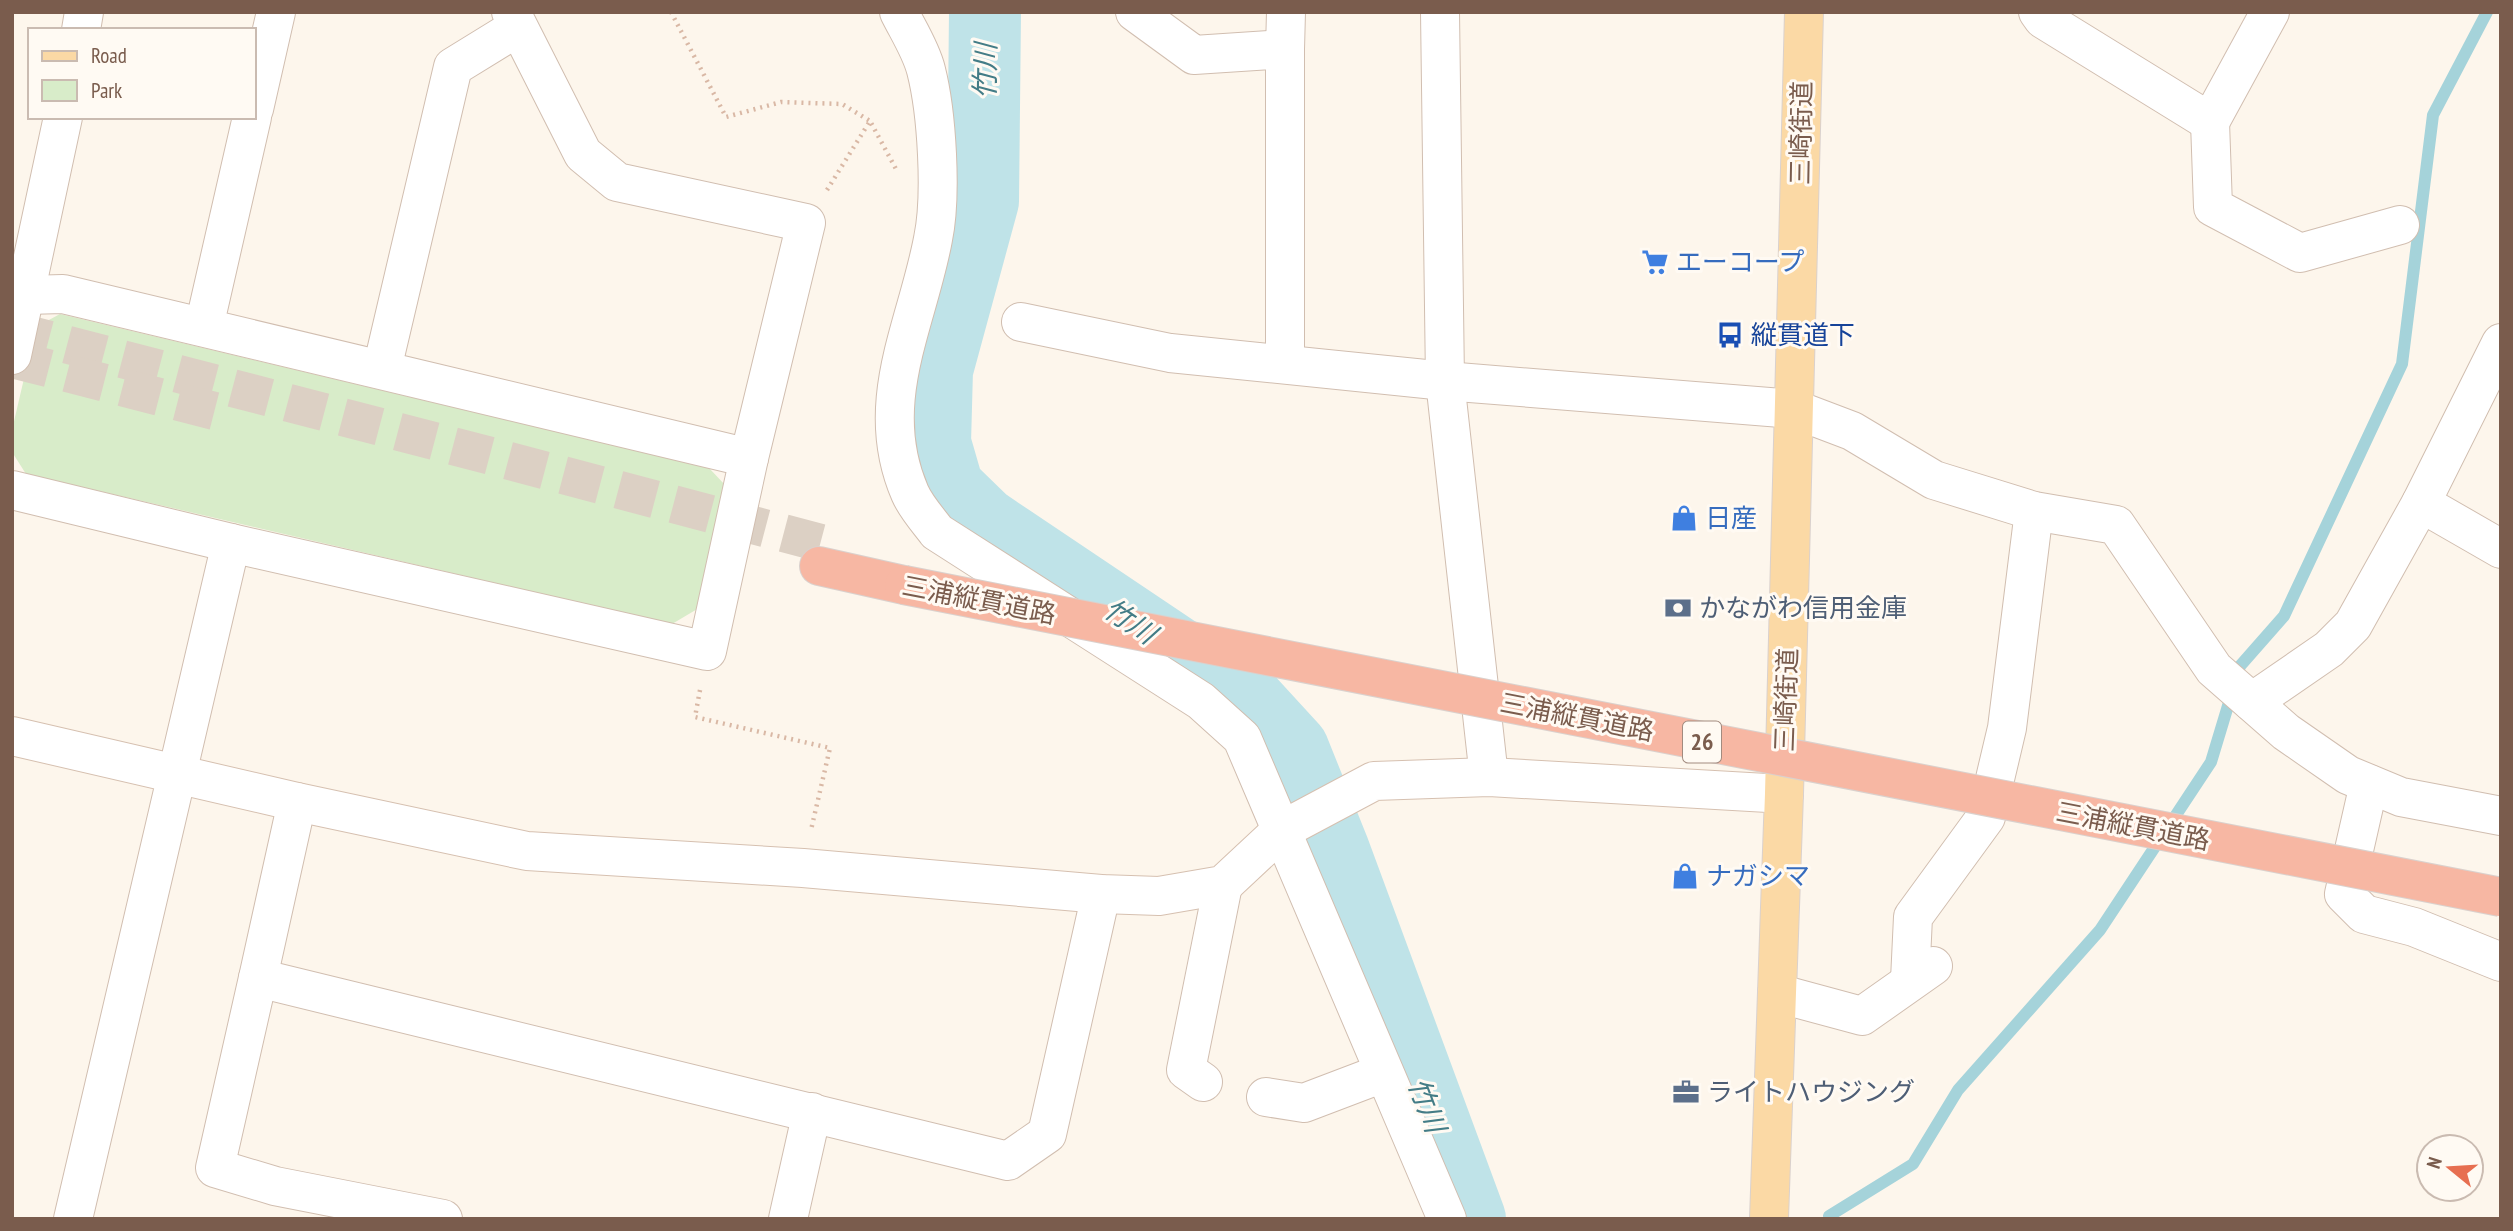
<svg xmlns="http://www.w3.org/2000/svg" width="2513" height="1231" font-family="'PT Sans Narrow','Noto Sans JP',sans-serif">
<rect width="100%" height="100%" fill="#fdf6ec"/>
<polygon fill="#d8ecc9" points="60,314 709,468 726,486 699,608 672,624 26,474 12,452 12,430 36,327"/>
<g fill="none" stroke-linecap="round" stroke-linejoin="round">
<polyline stroke="#a5d3da" stroke-width="12" points="1829,1216 1913,1164 1958,1090 2100,930 2211,762 2240,666 2284,616 2402,364 2433,115 2487,12"/>
<polyline stroke="#bfe3e8" stroke-width="72" points="985,12 983,201 937,370 935,443 948,488 984,523 1249,701 1293,749 1334,851 1470,1219"/>
<g stroke="#dcd0c4" stroke-width="38" stroke-dasharray="38 19" stroke-linecap="butt">
<polyline points="12,330 825,544"/>
<polyline points="12,359 230,415"/>
</g>
<g stroke="#d1beb0" stroke-width="40">
<g id="street">
<polyline points="511,12 583,154 617,182 806,223 749,458"/>
<path d="M899 12C908 30 921 50 926 70 937 113 942 196 933 239 917 325 871 403 910 493 916 507 928 520 937 532L1201 701 1242 738 1447 1219"/>
<polyline points="1135,12 1194,55 1285,49 1285,363"/>
<polyline points="1440,12 1445,381 1489,777"/>
<polyline points="2038,12 2043,19 2210,122 2270,12"/>
<polyline points="81,30 84,12"/>
<polyline points="1285,49 1286,12"/>
<polyline points="254,109 276,12"/>
<polyline points="2210,122 2213,207 2300,253 2400,225"/>
<polyline points="12,292 26,295 63,294 749,458 707,651 231,543 73,1219"/>
<polyline points="1021,322 1170,353 1445,381 1794,409 1852,431 1934,480 2034,511 2116,525 2214,669 2286,732 2348,775 2401,797 2501,816"/>
<polyline points="204,327 252,117"/>
<polyline points="12,355 63,117"/>
<polyline points="382,369 453,67 518,27"/>
<polyline points="12,490 231,543"/>
<polyline points="2421,503 2501,549"/>
<polyline points="2252,702 2329,649 2353,625 2421,503 2501,343"/>
<polyline points="2369,784 2344,894 2364,914 2414,927 2501,962"/>
<polyline points="297,802 258,978 1008,1161 1047,1134 1101,894"/>
<polyline points="258,978 215,1168 275,1186 443,1219"/>
<polyline points="1910,980 1913,917 1986,817 2007,728 2034,511"/>
<polyline points="1777,993 1862,1016 1933,966"/>
<polyline points="1203,1082 1186,1070 1223,885"/>
<polyline points="1266,1097 1304,1103 1383,1073"/>
<polyline points="788,1219 812,1112"/>
</g>
</g>
<g stroke="#d6c0b0" stroke-width="40">
<polyline id="secondary" points="12,736 297,802 527,851 803,868 1101,894 1159,896 1223,885 1282,830 1374,781 1489,777 1784,794"/>
</g>
<g stroke="#dad1cd" stroke-width="40">
<polyline id="primary" points="1769,1219 1784,794 1804,12"/>
</g>
<g stroke="#dad1cd" stroke-width="40">
<polyline id="highway" points="819,566 904,585"/>
</g>
<g stroke="#d9b8a5" stroke-width="4.5" stroke-dasharray="2 5" stroke-linecap="butt">
<polyline points="671,12 726,117 781,102 842,104 870,121"/>
<polyline points="827,190 870,121 896,169"/>
<polyline points="700,690 695,717 830,748 811,830"/>
</g>
<use href="#street" stroke="#fff" stroke-width="38"/>
<use href="#secondary" stroke="#fff" stroke-width="38"/>
<use href="#primary" stroke="#fbd9a5" stroke-width="38"/>
<use href="#highway" stroke="#f7b7a3" stroke-width="38"/>
<g stroke="#dad1cd" stroke-width="40" stroke-linecap="butt">
<polyline id="highway-bridge" points="904,585 2501,897"/>
</g>
<use href="#highway-bridge" stroke="#f7b7a3" stroke-width="38"/>
</g>
<defs>
<g id="supermarket-bare" transform="scale(2.1)"><path d="M-6-5.5h2.5l.6 2H6L4.5 2H-2.5L-4.4-4H-6ZM-1.5 3.2a1.3 1.3 0 1 0 .1 0ZM3 3.2a1.3 1.3 0 1 0 .1 0Z" fill="#3f7fe0" stroke="#fffaf3" stroke-width="2.5" paint-order="stroke"/></g>
<g id="bus-bare" transform="scale(2.1)"><path d="M-5-6H5V4H4V6H2V4H-2V6H-4V4H-5ZM-3.5-4V0h7V-4ZM-3.5 1.2v1.5H-2V1.2ZM2 1.2v1.5H3.5V1.2Z" fill="#1a4fb4" stroke="#fffaf3" stroke-width="2.5" paint-order="stroke"/></g>
<g id="shop-bare" transform="scale(2.1)"><path d="M-5-2.5h2.3a2.7 3.5 0 0 1 5.4 0H5L5.5 6h-11ZM-1.5-2.5h3a1.5 2.3 0 0 0-3 0Z" fill="#3f7fe0" stroke="#fffaf3" stroke-width="2.5" paint-order="stroke"/></g>
<g id="bank-bare" transform="scale(2.1)"><path d="M-6-4H6V4H-6ZM0-2.3a2.3 2.3 0 1 0 0 4.6a2.3 2.3 0 1 0 0-4.6Z" fill="#5c6f8a" stroke="#fffaf3" stroke-width="2.5" paint-order="stroke"/></g>
<g id="office-bare" transform="scale(2.1)"><path d="M-6-3h4V-5.5h4V-3h4V5H-6ZM-1-4.5V-3h2v-1.5ZM-6 0V1H6V0Z" fill="#5c6f8a" stroke="#fffaf3" stroke-width="2.5" paint-order="stroke"/></g>
</defs>
<g fill-rule="evenodd">
<use href="#supermarket-bare" x="1655" y="262"/>
<use href="#bus-bare" x="1730" y="335"/>
<use href="#shop-bare" x="1684" y="518"/>
<use href="#bank-bare" x="1678" y="608"/>
<use href="#shop-bare" x="1685" y="876"/>
<use href="#office-bare" x="1686" y="1092"/>
</g>
<g text-anchor="middle" stroke-width="6" stroke-linejoin="round" paint-order="stroke">
<rect fill="#fffaf3" stroke="#a28b7f" stroke-width="2" x="1683" y="721.5" width="38" height="41" rx="5"/>
<g font-size="24" font-weight="bold" fill="#7a5c4d">
<text x="1702" y="750">26</text>
</g>
<g font-size="26" fill="#7a5c4d" stroke="#fffaf3">
<text transform="translate(1801 133) rotate(-89)" y="9">三崎街道</text>
<text transform="translate(979 600) rotate(11)" y="9">三浦縦貫道路</text>
<text transform="translate(1786 700) rotate(-88)" y="9">三崎街道</text>
<text transform="translate(1577 717) rotate(11)" y="9">三浦縦貫道路</text>
<text transform="translate(2133 826) rotate(11)" y="9">三浦縦貫道路</text>
</g>
<g font-size="26" fill="#366cbe" stroke="#fffaf3" text-anchor="start">
<text x="1676" y="271">エーコープ</text>
<text x="1705" y="527">日産</text>
<text x="1706" y="885">ナガシマ</text>
</g>
<g font-size="26" fill="#164399" stroke="#fffaf3" text-anchor="start">
<text x="1751" y="344">縦貫道下</text>
</g>
<g font-size="26" fill="#4e5e75" stroke="#fffaf3" text-anchor="start">
<text x="1699" y="617">かながわ信用金庫</text>
<text x="1707" y="1101">ライトハウジング</text>
</g>
<g font-size="28" font-style="italic" fill="#437c86" stroke="#fffaf3">
<text transform="translate(985 71) rotate(-89)" y="10">竹川</text>
<text transform="translate(1130 621) rotate(34)" y="10">竹川</text>
<text transform="translate(1427 1105) rotate(69)" y="10">竹川</text>
</g>
</g>
<rect width="2513" height="1231" fill="none" stroke="#7a5c4d" stroke-width="28"/>
<rect x="28" y="28" width="228" height="91" fill="#fffaf3" stroke="#cabbb1" stroke-width="2"/>
<rect x="42" y="51" width="35" height="10" fill="#fbd9a5" stroke="#cabbb1" stroke-width="2"/>
<text x="91" y="63" font-size="21" fill="#7a5c4d">Road</text>
<rect x="42" y="80" width="35" height="21" fill="#d8ecc9" stroke="#cabbb1" stroke-width="2"/>
<text x="91" y="98" font-size="21" fill="#7a5c4d">Park</text>
<g transform="translate(2450 1168) rotate(288)"><circle r="33" fill="#fffaf3" stroke="#cabbb1" stroke-width="2"/>
<path d="M0-5L12 26L0 18L-12 26Z" fill="#e76f51"/>
<text y="-10" font-size="19" font-weight="bold" text-anchor="middle" fill="#7a5c4d">N</text>
</g>
</svg>
